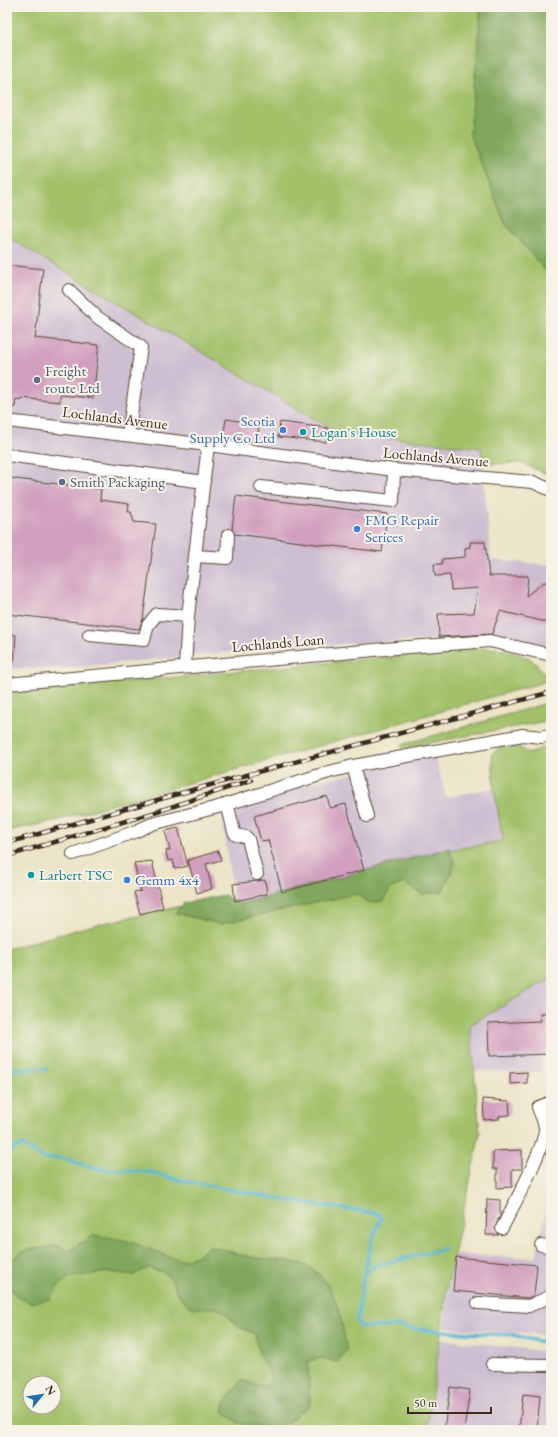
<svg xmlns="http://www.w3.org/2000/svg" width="558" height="1437" font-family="'EB Garamond',serif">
<rect width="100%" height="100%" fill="#f7f3e8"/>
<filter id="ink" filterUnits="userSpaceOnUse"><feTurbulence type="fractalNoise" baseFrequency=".025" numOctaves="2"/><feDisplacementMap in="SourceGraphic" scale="8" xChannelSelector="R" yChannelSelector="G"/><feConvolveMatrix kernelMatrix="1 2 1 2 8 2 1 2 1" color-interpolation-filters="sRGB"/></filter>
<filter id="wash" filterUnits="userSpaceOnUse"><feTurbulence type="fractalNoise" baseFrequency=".012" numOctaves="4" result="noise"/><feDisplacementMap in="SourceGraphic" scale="16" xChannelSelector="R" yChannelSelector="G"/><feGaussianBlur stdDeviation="0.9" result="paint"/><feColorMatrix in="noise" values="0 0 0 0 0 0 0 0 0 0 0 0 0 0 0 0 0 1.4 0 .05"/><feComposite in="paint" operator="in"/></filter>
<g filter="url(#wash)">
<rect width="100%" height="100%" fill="#ebe4c6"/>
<g fill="#cebed1">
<polygon points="7,237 337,432 481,448 491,560 551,565 551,646 492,637 281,647 69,668 7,669"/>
<polygon points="434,753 446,797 494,788 504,841 450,850 234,905 222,815 250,799"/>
<polygon points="551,978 551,1056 542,1056 542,1072 475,1071 470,1025"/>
<polygon points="551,1185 551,1335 443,1328 454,1254 536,1258"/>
<polygon points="439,1339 551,1352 551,1430 427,1430"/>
</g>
<g fill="#a2c169" stroke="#6e7644" fill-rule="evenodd">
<polygon points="7,7 481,7 470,134 505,223 551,277 551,476 521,463 483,464 481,448 337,432 7,237"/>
<polygon points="497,648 530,658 551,680 55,821 7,831 7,693 472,649"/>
<polygon points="551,702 551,720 403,748 401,745"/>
<path d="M551 743V978L470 1025 480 1133 447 1288 427 1430H7V949L90 926 223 897 234 905 450 850 503 841 494 788 492 754 503 744 516 745 529 754ZM30 1383H54V1407H30Z"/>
</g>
<g fill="#81a75d" stroke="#5e683e">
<polygon points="481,7 551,7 551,277 505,223 470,134"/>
<polygon points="449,848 455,864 442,892 422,894 404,883 391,888 383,901 371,903 355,894 220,924 175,913 184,903 224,895 240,904"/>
<path d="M92 1236C111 1236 129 1241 147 1248 173 1257 183 1270 209 1246 223 1249 237 1254 251 1257 267 1260 285 1258 302 1264 337 1277 341 1320 347 1351L337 1362 321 1358 308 1361 310 1405 287 1423 273 1429 238 1423 223 1411 226 1400 241 1380 256 1385 265 1386 272 1379 259 1353 255 1334 238 1327 225 1312 216 1308H194L187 1305 177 1293 172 1280 163 1272 148 1268 133 1275 110 1272 70 1277 59 1285 50 1299 31 1303C25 1300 16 1297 12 1292 5 1281 8 1261 20 1253 28 1249 50 1246 60 1246L68 1251Z"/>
</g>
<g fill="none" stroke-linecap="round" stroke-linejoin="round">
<g stroke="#59b8d7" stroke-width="3.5">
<polyline points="7,1069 47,1069"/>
<polyline points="7,1154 15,1148 22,1145 44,1158 61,1158 99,1169 150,1172 180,1180 286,1200 380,1214 382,1218 373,1236 364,1274 357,1321 361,1327 402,1326 417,1329 466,1333 513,1335 537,1341 551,1342"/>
<polyline points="366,1272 377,1265 444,1249"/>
</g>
</g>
<g id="blocks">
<g fill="#d2a0bf">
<polygon points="7,265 43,269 35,338 99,345 93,398 60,395 60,402 21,398 21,400 16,399 15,407 7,407"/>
<polygon points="226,419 259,424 257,442 223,437"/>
<polygon points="280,422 328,428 326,442 278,437"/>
<polygon points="7,478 101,489 100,500 129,504 128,512 131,512 134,522 156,524 143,619 139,629 7,614"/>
<polygon points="236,496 387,514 382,552 235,534 232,529"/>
<polygon points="470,542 485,542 489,576 528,576 526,596 544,582 551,583 546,622 500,611 492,634 439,637 438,614 474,613 478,588 451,590 450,575 435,576 434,564 442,564 442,559 465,557 465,548 470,547"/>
<polygon points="7,634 16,635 14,662 7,662"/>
<polygon points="327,796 330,808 346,804 364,870 282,892 268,840 261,841 254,816"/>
<polygon points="178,828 188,866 175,869 173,860 168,861 166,851 170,850 165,831"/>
<polygon points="218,851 221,860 206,864 212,889 197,893 188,860"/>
<polygon points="152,861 163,908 140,914 134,892 141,891 134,863"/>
<polygon points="265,880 267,894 235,901 233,884"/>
<polygon points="540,1013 551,1013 551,1054 489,1056 488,1023 541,1021"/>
<polygon points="527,1072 527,1083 510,1084 510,1073"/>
<polygon points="483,1099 509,1101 510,1115 499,1116 499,1119 484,1120"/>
<polygon points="522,1150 522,1169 512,1169 512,1187 497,1188 497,1169 493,1169 493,1151"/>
<polygon points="487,1199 500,1200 500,1216 495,1228 499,1235 486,1235"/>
<polygon points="456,1257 537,1265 534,1295 528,1298 453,1291"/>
<polygon points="450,1387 470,1390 464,1430 444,1430"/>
<polygon points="523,1394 540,1396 537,1430 519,1430"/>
</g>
</g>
</g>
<g filter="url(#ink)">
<use href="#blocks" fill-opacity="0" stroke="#554637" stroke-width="1"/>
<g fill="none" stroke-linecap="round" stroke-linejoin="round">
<g stroke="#554637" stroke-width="14">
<g id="minor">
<polyline points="69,290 97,317 141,347 128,435"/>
<polyline points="7,421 208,445 394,470 533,482 551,490"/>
<polyline points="7,455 204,482"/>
<polyline points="261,487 393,501 394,470"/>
<polyline points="195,556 227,558 228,535"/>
<polyline points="89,635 144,640 148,625 157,614 188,616"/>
<polyline points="185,667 188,616 208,445"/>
<polyline points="7,684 396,648 490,641 551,655"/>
<polyline points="353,766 367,816"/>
<polyline points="227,803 234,832 236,835 246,837 248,839 257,874"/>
<polyline points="73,854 134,832 152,824 218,807 329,772 353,766 523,735 541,737 551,735"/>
<path d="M502 1228C512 1208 546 1147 545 1127 544 1121 540 1113 538 1107L551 1102"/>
<polyline points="541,1245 551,1247"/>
<polyline points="478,1303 529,1306 551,1296"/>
<polyline points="492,1364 551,1365"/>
</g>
</g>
<use href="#minor" stroke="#fff" stroke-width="12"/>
<g stroke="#3b2a1e" stroke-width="4.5">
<g id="rail">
<polyline points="7,843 192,790 551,692"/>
<polyline points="7,856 153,813 251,780"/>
</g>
</g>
<use href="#rail" stroke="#f7f3e8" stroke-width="3" stroke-dasharray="9" stroke-linecap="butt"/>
</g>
</g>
<g fill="#5c6f8a" stroke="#f7f3e8" stroke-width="1.5">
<circle cx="37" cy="380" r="4"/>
<circle cx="62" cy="482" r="4"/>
</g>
<g fill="#3f7fe0" stroke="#f7f3e8" stroke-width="1.5">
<circle cx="283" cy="430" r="4"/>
<circle cx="357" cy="529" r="4"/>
<circle cx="127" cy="880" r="4"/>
</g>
<g fill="#0f9aa8" stroke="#f7f3e8" stroke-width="1.5">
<circle cx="303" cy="432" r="4"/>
<circle cx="31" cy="875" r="4"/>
</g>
<g text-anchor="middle" stroke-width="4" stroke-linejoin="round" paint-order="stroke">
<g font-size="15" fill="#4e5e75" stroke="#f7f3e8" text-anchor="start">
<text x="45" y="376">Freight<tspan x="45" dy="17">route Ltd</tspan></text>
<text x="70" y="487">Smith Packaging</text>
</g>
<g font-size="15" fill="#3b2a1e" stroke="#f7f3e8">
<text transform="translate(115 418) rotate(7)" y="5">Lochlands Avenue</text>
<text transform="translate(436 457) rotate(5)" y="5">Lochlands Avenue</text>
<text transform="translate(278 643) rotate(-5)" y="5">Lochlands Loan</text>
</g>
<g font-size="15" fill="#366cbe" stroke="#f7f3e8" text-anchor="start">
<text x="275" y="426" text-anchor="end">Scotia<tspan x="275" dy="17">Supply Co Ltd</tspan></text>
<text x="365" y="525">FMG Repair<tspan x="365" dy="17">Serices</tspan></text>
<text x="135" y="885">Gemm 4x4</text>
</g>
<g font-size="15" fill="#0d838f" stroke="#f7f3e8" text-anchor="start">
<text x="311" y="437">Logan's House</text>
<text x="39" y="880">Larbert TSC</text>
</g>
</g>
<rect width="558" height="1437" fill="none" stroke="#f7f3e8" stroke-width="24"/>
<g transform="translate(42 1395) rotate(60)"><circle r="19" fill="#f7f3e8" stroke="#aca397"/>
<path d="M0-3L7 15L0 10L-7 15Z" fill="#1f6fb2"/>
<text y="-6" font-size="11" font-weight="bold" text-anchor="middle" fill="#3b2a1e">N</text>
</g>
<path d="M408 1407v6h83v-6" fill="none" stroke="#3b2a1e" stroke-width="2"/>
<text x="414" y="1407" font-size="12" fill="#3b2a1e" stroke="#f7f3e8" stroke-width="3" paint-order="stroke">50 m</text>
</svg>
